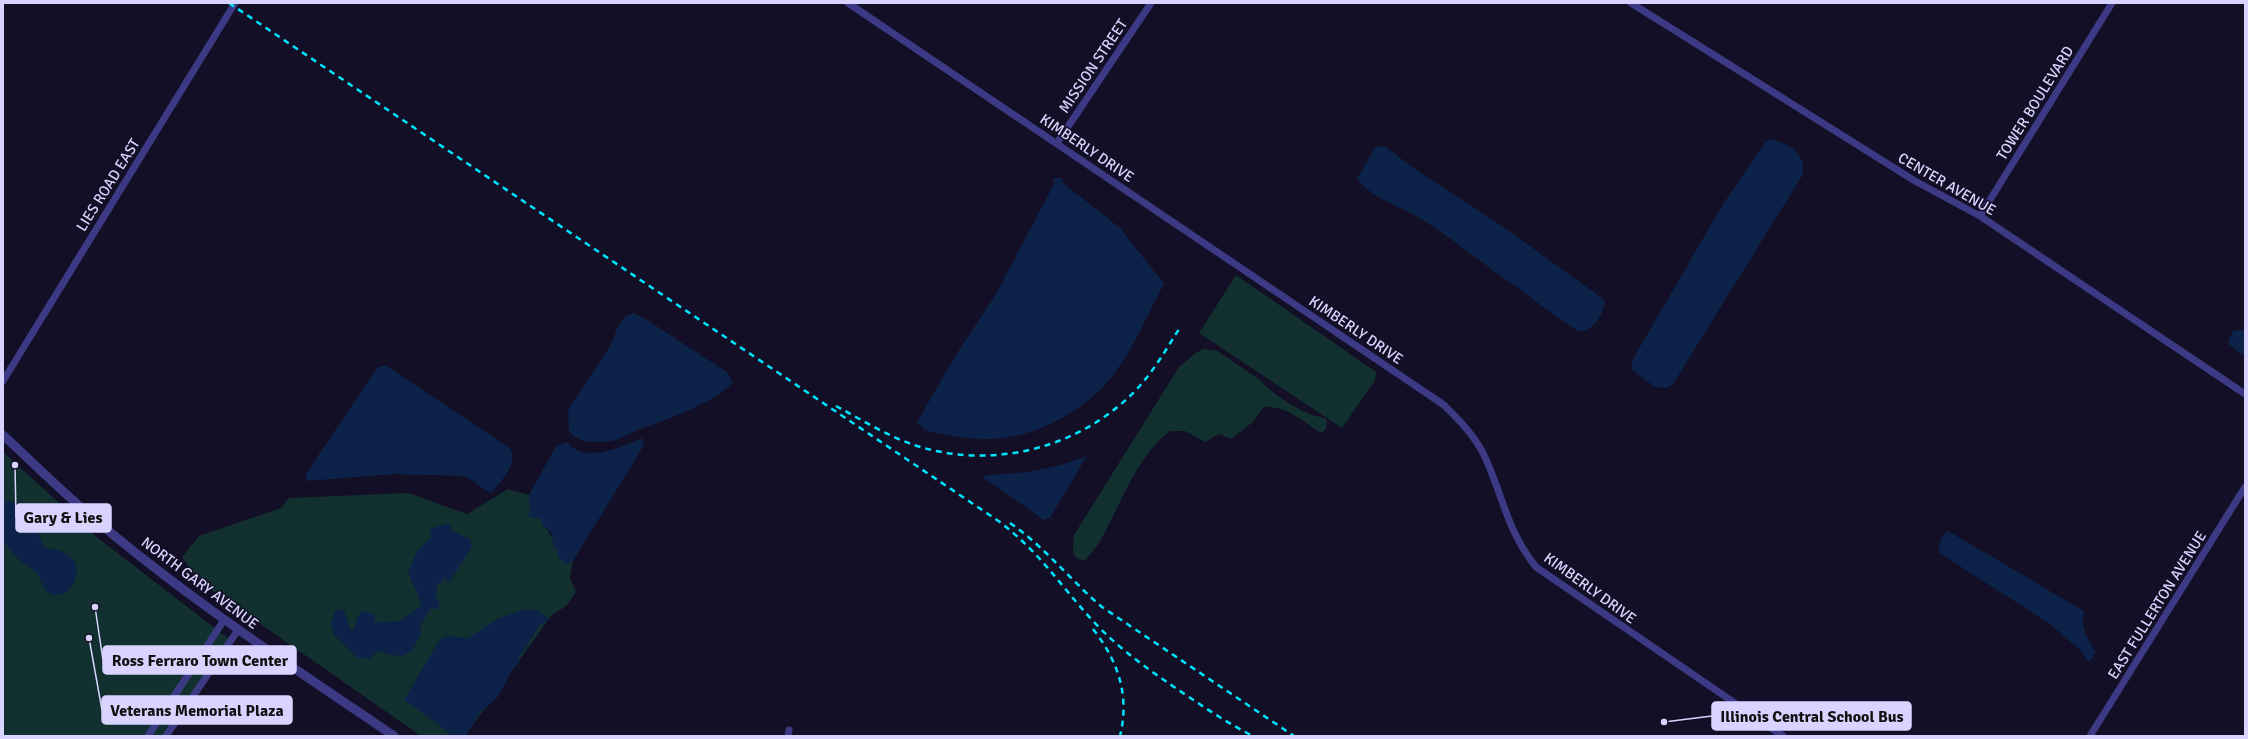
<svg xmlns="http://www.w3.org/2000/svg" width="2248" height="739" font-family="Signika,sans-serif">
<rect width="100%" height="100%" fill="#130f26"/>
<g fill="#12302f">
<polygon points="1236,275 1376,372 1375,380 1342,428 1199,333"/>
<path d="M1204 349 1218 351 1260 380C1271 393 1292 406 1307 413 1314 417 1320 415 1327 420L1326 429 1321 433C1304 422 1286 405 1264 407L1253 422 1231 439 1219 434 1205 442 1185 431H1170C1143 451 1127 488 1112 518 1104 534 1098 548 1084 561L1075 557 1073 551 1074 535 1179 367 1197 352Z"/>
<polygon points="3,452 98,538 229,639 163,736 3,736"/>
<polygon points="508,489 529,495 554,542 573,561 570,578 576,592 567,605 551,616 465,736 421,736 203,584 191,571 182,557 199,536 281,508 289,498 408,493 467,514"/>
</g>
<g fill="#0c2248">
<path d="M1770 139C1790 143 1807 155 1802 176L1673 384 1667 388 1655 387 1633 371 1631 368 1633 359 1723 204 1764 144Z"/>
<path d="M1376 146 1386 147 1412 167 1502 226 1602 298 1605 303C1603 314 1594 330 1581 331 1573 331 1531 297 1521 290 1488 268 1457 242 1423 220 1401 206 1374 200 1357 179Z"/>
<path d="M1053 178H1062L1063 183 1120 228 1164 284C1148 314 1134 347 1114 374 1087 411 1030 441 984 439 964 439 944 435 924 430L917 422 959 350 996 294 1054 184Z"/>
<path d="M633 313 649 321 728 373 733 382C720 400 666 420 643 428 630 432 617 442 603 442 589 443 579 441 569 432L568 410 610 346 617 329 625 316Z"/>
<polygon points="2241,329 2245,332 2245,356 2228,344 2232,332"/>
<path d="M382 366H387L510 448C519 464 501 480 492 493 480 489 475 480 464 476L395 474 307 481 305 476 311 466 377 368Z"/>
<path d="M643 438 644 445 573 561 566 564 558 557V550L554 549 551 532 542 525V519L528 516 531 510 529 502V495L556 446 567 442C584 465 624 446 643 438Z"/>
<polygon points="1087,456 1050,518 1044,520 981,476 1028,472 1061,465"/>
<path d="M8 500 25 508 35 524 43 546C48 549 53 549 58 550 76 555 82 571 72 586 67 594 60 596 51 595L45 589 36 572 17 558 3 541V507Z"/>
<path d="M451 523 450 530 470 539 472 547 449 583 445 579 437 586 436 597 440 604 437 609H430L420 627 421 632 413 650 401 657 379 651 368 659 356 657 334 635 331 624 335 611 344 610 350 629H354L358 616 361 611 375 614 374 622 400 621 421 606C419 590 412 586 408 572L418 550 432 537 429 529Z"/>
<path d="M1948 531 2084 611C2084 616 2082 620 2083 624 2083 630 2092 648 2096 653L2089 662 2080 650 2050 624 1938 552 1941 538Z"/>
<polygon points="525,609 538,610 549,619 540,625 518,659 519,664 514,667 497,698 480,712 466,736 451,736 439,725 404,700 440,639 446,636 468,638 497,619"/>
</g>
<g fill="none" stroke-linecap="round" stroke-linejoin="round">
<g stroke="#3d3a85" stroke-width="7">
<path d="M848 3 1444 405C1459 420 1473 434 1483 453 1503 494 1506 530 1536 567L1783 736"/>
<polyline points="1631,3 1915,181 1980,216 2245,394"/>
<polyline points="1057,143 1151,3"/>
<polyline points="1980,216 2112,3"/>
<polyline points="3,381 235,3"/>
<polyline points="148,736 224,620"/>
<polyline points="166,736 238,630"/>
<polyline points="788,736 789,730"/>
<polyline points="2090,736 2245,487"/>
</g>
<path stroke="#3d3a85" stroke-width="9" d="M3 435C32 462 61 491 92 517 187 598 291 666 394 736"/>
<g stroke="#00e5ff" stroke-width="2.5" stroke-dasharray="6 5" stroke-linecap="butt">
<path d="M229 3 997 520C1039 551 1059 584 1093 621 1119 649 1149 670 1180 691 1204 707 1227 723 1253 736"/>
<path d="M836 406C862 420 889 437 917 446 994 470 1080 448 1136 390 1154 371 1167 348 1181 326"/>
<path d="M1010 523C1045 547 1070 580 1102 607L1294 736"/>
<path d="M1093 629C1118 661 1130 695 1120 736"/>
</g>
</g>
<g text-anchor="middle" stroke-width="3" stroke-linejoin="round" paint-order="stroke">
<g font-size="15" fill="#d9d4ff" stroke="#130f26">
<text transform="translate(1093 66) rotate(-56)" y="5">MISSION STREET</text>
<text transform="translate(2035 103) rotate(-58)" y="5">TOWER BOULEVARD</text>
<text transform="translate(1087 148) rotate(34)" y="5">KIMBERLY DRIVE</text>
<text transform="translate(1947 184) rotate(30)" y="5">CENTER AVENUE</text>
<text transform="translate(108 185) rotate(-58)" y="5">LIES ROAD EAST</text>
<text transform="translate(1356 330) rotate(34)" y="5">KIMBERLY DRIVE</text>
<text transform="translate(200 583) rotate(37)" y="5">NORTH GARY AVENUE</text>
<text transform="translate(1590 588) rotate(36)" y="5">KIMBERLY DRIVE</text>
<text transform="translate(2157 605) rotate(-58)" y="5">EAST FULLERTON AVENUE</text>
</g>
</g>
<path fill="none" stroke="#d9d4ff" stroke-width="1.5" d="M15 465L16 518M95 607L103 660M89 638L102 710M1664 722L1712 716"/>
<g fill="#d9d4ff" stroke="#130f26" stroke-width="1.5">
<circle cx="15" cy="465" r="4"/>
<circle cx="95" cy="607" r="4"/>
<circle cx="89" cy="638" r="4"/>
<circle cx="1664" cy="722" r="4"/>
</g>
<g fill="#d9d4ff" stroke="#d9d4ff" stroke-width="1.5">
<rect x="16" y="504" width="95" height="28" rx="4"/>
<rect x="103" y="646" width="193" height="28" rx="4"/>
<rect x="102" y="696" width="190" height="28" rx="4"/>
<rect x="1712" y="702" width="199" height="28" rx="4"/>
</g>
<g font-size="16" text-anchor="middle" font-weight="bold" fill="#111">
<text x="63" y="523">Gary &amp; Lies</text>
<text x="200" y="666">Ross Ferraro Town Center</text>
<text x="197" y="716">Veterans Memorial Plaza</text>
<text x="1812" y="722">Illinois Central School Bus</text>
</g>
<rect width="2248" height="739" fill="none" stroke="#d9d4ff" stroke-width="8"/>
</svg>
